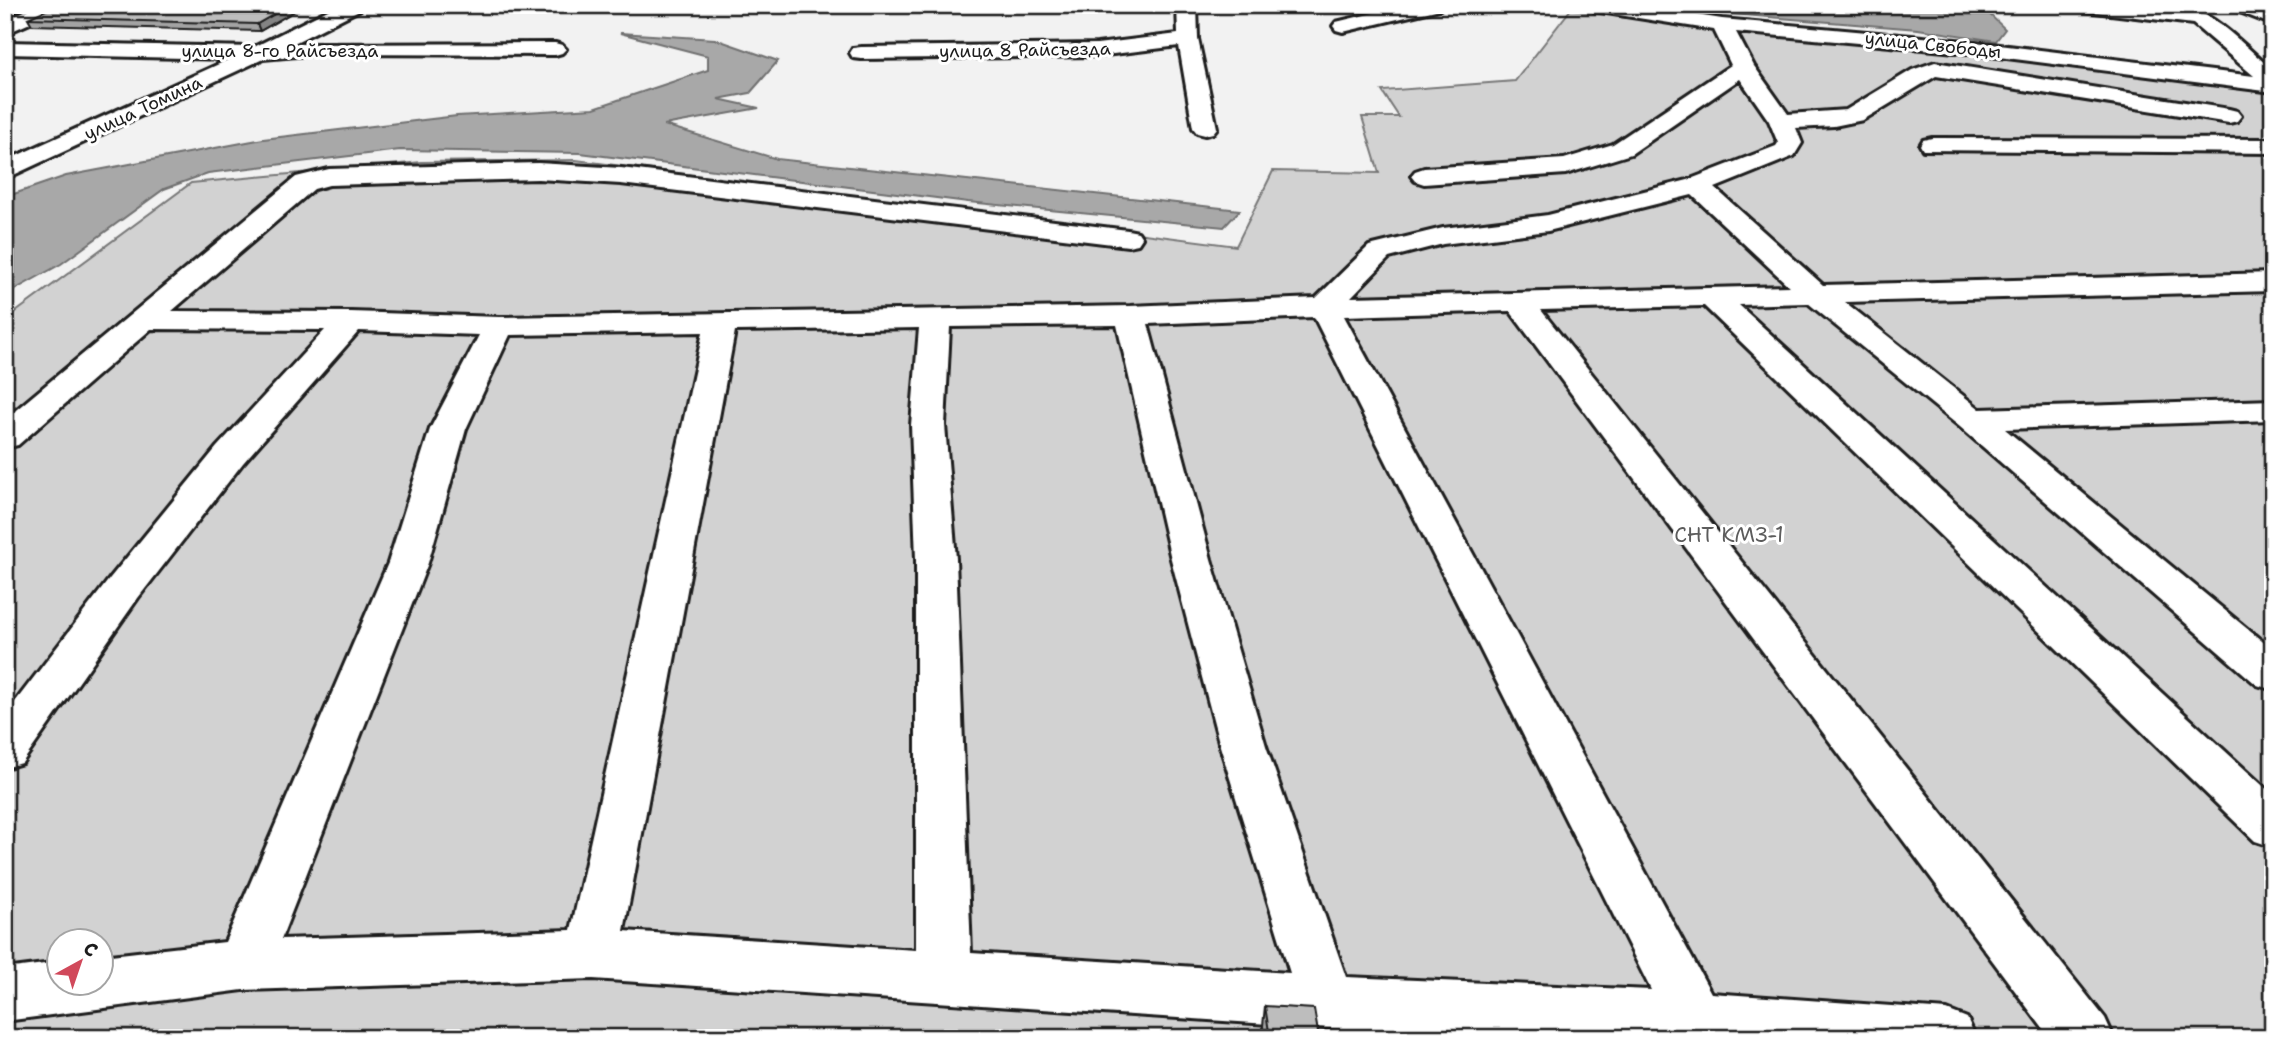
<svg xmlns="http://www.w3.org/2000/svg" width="2278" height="1043" font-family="'Shantell Sans',sans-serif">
<rect width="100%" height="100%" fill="#f2f2f2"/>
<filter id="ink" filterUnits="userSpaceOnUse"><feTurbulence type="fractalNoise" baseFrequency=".0143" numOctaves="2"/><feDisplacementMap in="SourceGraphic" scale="14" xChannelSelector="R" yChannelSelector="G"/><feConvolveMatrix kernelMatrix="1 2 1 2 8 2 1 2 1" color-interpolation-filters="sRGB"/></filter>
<g filter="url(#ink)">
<path fill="#d2d2d2" stroke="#777" stroke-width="2" fill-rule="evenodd" d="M1571 9 1713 29 2033 61 2273 92V1038H5V320L191 183 422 162 576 160 1236 246 1273 171 1379 173 1362 117H1399L1382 91 1515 81ZM60 942H102V984H60Z"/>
<g fill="#a8a8a8" stroke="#707070" stroke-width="2">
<polygon points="1683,5 1973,5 1984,9 2005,29 1996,41 1918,29 1706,12"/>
<polygon points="620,33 715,39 778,61 750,93 718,99 759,108 664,125 777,159 1240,210 1224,227 968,202 580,153 400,150 208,173 164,189 61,264 5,295 5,197 66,176 263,139 457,116 594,108 708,70 708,56"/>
</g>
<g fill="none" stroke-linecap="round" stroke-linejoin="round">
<g stroke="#1c1c1c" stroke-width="6">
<g id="minor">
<polygon points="38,5 65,5 62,9 5,34 5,20"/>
<polygon points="338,5 364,5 361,9 292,44 555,43 562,45 566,49 562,53 555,55 319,54 263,59 5,179 5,161 230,59 5,54 5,42 254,47"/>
<polygon points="1177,5 1197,5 1198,39 1217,128 1213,133 1205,135 1197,133 1193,128 1179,46 1097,56 861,59 853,58 850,53 853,48 861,47 1097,44 1178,34"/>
<polygon points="1407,5 1443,5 1440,9 1343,32 1336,30 1333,26 1336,22"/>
<path d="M1584 5H1633L1722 19 1967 41 2254 76 2193 24 2086 11 2076 5C2117 5 2167 0 2205 15 2223 23 2256 56 2273 70V92L1967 53 1736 32 1754 66 1788 114 1846 110 1912 70 1935 62 2229 109 2237 111 2241 116 2237 121 2229 123 1936 76 1863 120 1834 126 1796 128 1802 143 1794 156 1715 188 1823 285 2273 273V291L1845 302 1980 409 2273 400V420L2005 429 2273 650V690L2257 685 1960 427 1808 303 1739 305 2273 795V847L2255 841 1704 306 1541 310 2105 1018 2114 1038H2050L1510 311 1344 316 1711 993 1947 1010 1967 1018 1976 1038H1524L1327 1028 593 979 243 990 5 1021V969L60 962V984H102V956L225 942 388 563 430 429 479 335 359 331 243 463 138 598 22 763 5 768V715L110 578 217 447 325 330 151 329 18 445 5 448V419L296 177 329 169 538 163 621 168 1128 230 1138 232 1142 238 1138 244 1128 246 621 184 538 179 329 185 314 189 172 311 351 312 499 317 1130 306 1316 298 1369 246 1443 228 1548 215 1688 180 1776 146 1778 143 1769 121 1740 79 1631 154 1566 174 1424 184 1415 181 1411 176 1415 171 1424 168 1564 159 1613 144 1731 65 1714 30 1594 11ZM1692 195 1789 286 1351 297 1389 258 1443 244 1548 231ZM1314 317 1651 990 1346 977 1266 746 1211 559 1148 324ZM1117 325 1171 559 1220 746 1290 973 971 953 956 559 945 425 950 327ZM919 328 911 425 916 559V950L624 931 735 331ZM703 332 571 930 281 939 428 563 466 429 510 335Z"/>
<polygon points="1932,138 2273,139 2273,153 1923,150 1920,145 1923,140"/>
</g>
</g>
<g stroke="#1c1c1c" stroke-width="6">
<polygon id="major" points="2229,5 2257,5 2273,12 2273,25 2232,9"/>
</g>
<use href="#minor" fill="#fff" fill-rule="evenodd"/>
<use href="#major" fill="#fff" fill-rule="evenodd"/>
</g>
<g fill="#a3a3a3" stroke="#1c1c1c" stroke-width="2">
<polygon points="305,5 260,31 32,25 28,18"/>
<polygon points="1265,1006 1319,1038 1264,1038 1263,1026"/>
</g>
<g fill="#848484" stroke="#1c1c1c" stroke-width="2">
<polygon points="11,5 31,5 5,17 5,8"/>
<polygon points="290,5 305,5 260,31 257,24"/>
</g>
<g fill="#bdbdbd" stroke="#1c1c1c" stroke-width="2">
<polygon points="57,5 290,5 257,24 28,18"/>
<polygon points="1265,1006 1314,1009 1319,1038 1270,1038"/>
</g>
</g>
<g text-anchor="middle" stroke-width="6" stroke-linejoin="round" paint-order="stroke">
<g font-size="18" fill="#1c1c1c" stroke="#fff">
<text transform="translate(1933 45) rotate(6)" y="6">улица Свободы</text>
<text transform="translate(1025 50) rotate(-1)" y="6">улица 8 Райсъезда</text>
<text x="280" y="57">улица 8-го Райсъезда</text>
<text transform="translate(143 108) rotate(-25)" y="6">улица Томина</text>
</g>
<g font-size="21" fill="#5c5c5c" stroke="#fff">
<text x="1729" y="542">СНТ КМЗ-1</text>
</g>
</g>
<rect width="2278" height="1043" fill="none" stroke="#fff" stroke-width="28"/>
<rect x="14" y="14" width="2250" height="1015" fill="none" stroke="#1c1c1c" stroke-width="2.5" filter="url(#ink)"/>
<g transform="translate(80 962) rotate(40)"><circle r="33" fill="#ffffff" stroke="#a4a4a4" stroke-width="2"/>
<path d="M0-5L12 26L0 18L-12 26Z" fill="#d1495b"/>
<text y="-10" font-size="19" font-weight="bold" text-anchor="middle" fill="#1c1c1c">С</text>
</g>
</svg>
